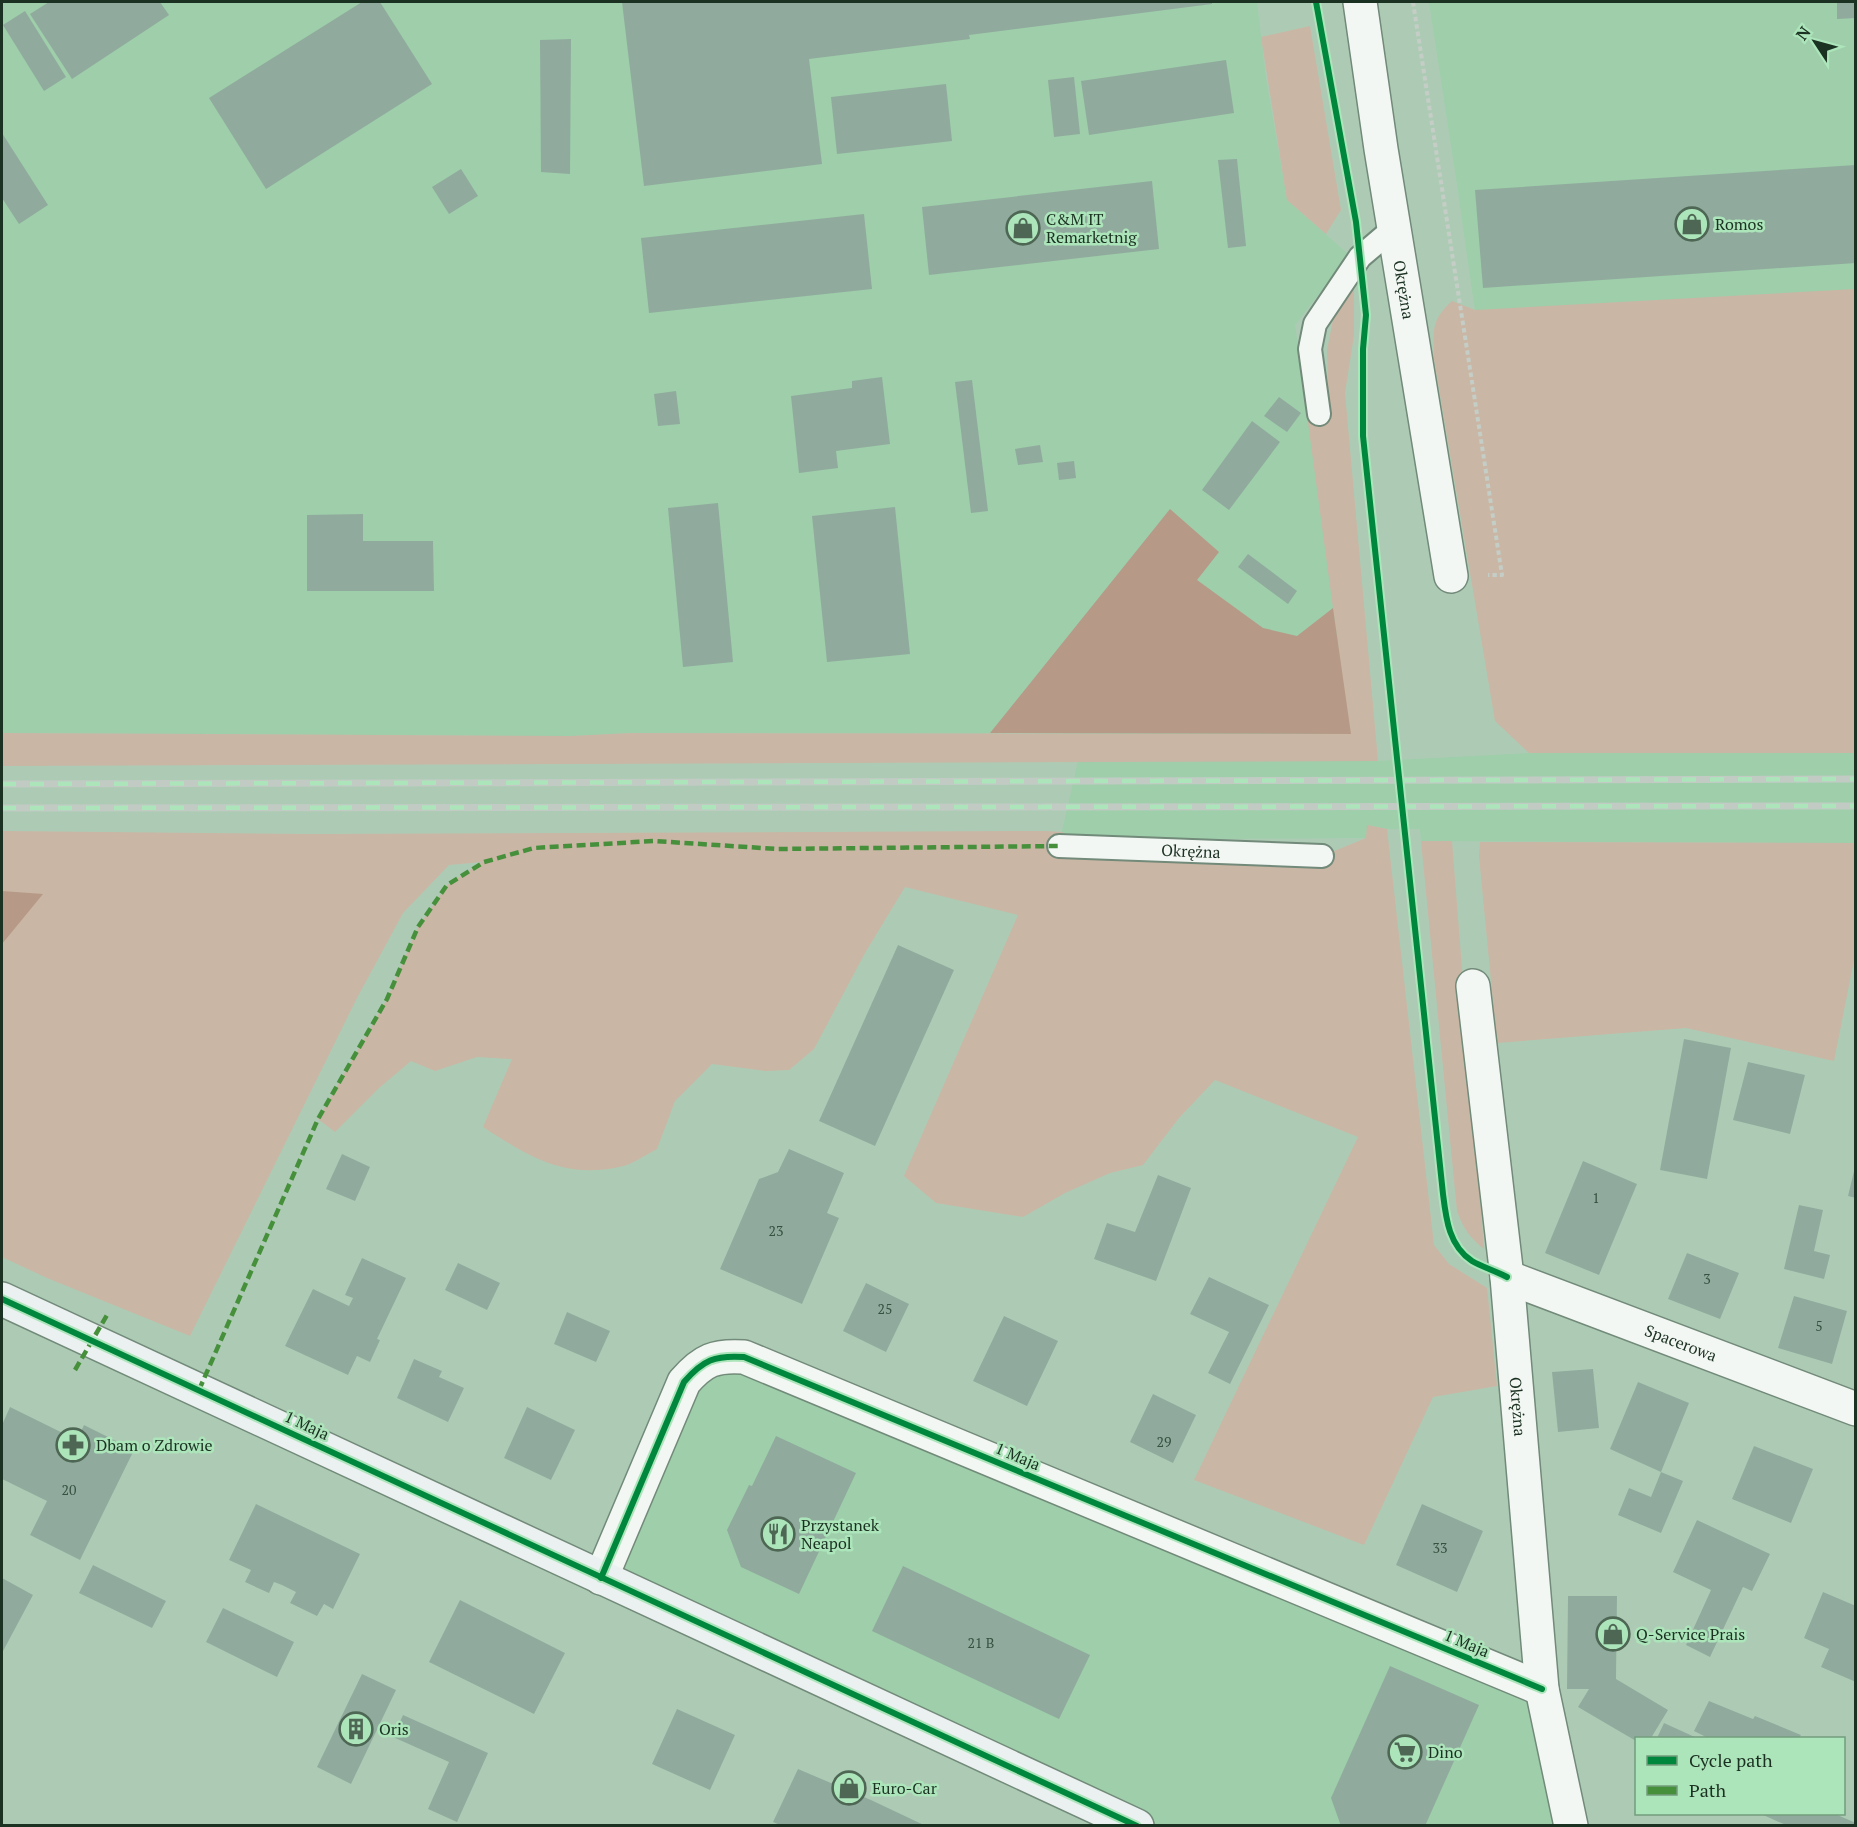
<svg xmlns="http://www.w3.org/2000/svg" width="1857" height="1827" font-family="'PT Serif',serif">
<rect width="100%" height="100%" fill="#adcbb4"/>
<g fill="#9eceaa">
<polygon points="2,2 1257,2 1266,78 1287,200 1349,255 1295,325 1351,734 631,733 571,736 2,733"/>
<polygon points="1429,2 1855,2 1855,654 1524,658 1458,191"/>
<polygon points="1529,753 1855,753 1855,843 1421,841 1420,829 1387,829 1368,825 1366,838 1060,840 1078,761 1378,761"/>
<polygon points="710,1360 1542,1689 1571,1825 1137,1825 601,1578"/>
</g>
<g fill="#cab6a4">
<polygon points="1310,26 1341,210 1326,234 1287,200 1261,37"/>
<polygon points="1354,285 1354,335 1345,393 1378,761 2,766 2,733 571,736 631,733 1350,734 1307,415 1329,412 1327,350 1334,315"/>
<path d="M1855 289V753H1529L1495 721 1434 359C1434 331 1430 321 1452 301L1475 310Z"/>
<path d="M1367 825 1387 829 1434 1245 1449 1264 1487 1288 1497 1386 1433 1397 1364 1545 1194 1480 1358 1137 1215 1080 1179 1118 1143 1165 1110 1173 1065 1193 1023 1217 936 1203 904 1176 1018 915 905 887 865 953 814 1049 789 1070 765 1071 712 1064 675 1101 657 1149C645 1155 632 1165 619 1167 563 1179 528 1156 483 1127L512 1059 477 1057 435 1071 411 1061 379 1088 335 1132 318 1119 387 999 418 927 447 885 482 862 449 865 403 913 357 998 190 1336 47 1278 2 1257V831L310 834 1045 831 1063 832 1060 840 1322 856 1366 838Z"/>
<path d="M1421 841H1452L1484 1249C1470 1238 1463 1228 1457 1211Z"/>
<polygon points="1480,842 1855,843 1855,955 1834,1061 1686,1028 1497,1043 1479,856"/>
</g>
<g fill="#b69a87">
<polygon points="1170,509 1219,552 1197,580 1263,628 1297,636 1333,608 1351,734 990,733"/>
<polygon points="2,891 43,894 2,944"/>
</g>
<g fill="#90ab9d">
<polygon points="49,2 160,2 169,15 72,79 30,14"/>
<polygon points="362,2 380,2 432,84 266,189 209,98"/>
<polygon points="622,2 1212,2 1212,4 969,35 970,39 809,59 822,164 644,186"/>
<polygon points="1837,2 1856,2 1856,18 1837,19"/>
<polygon points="25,11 66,77 44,91 3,25"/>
<polygon points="571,39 570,174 541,172 540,40"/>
<polygon points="1226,60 1234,113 1089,135 1081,81"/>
<polygon points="1074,77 1080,134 1054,137 1048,80"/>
<polygon points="946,84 952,141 837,154 831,97"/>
<polygon points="2,133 48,205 19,224 2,198"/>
<polygon points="1237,159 1246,246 1228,248 1218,160"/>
<polygon points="1856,165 1856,263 1483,288 1475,190"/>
<polygon points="461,169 478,196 449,214 432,187"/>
<polygon points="1152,181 1159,249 929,275 922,207"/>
<polygon points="864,214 872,289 649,313 641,238"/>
<polygon points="882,377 890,444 836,451 838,468 799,473 791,396 852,388 852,381"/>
<polygon points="972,380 988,511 971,513 955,382"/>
<polygon points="676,391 680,424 658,426 654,394"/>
<polygon points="1279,397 1301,413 1287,432 1264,416"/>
<polygon points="1252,421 1280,442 1229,510 1202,490"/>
<polygon points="1040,445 1043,462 1018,465 1015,449"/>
<polygon points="1074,461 1076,478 1059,480 1057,463"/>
<polygon points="718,503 733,662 683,667 668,508"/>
<polygon points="895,507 910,654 827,662 812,516"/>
<polygon points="363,514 363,541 433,541 434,591 307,591 307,515"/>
<polygon points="1248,554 1297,591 1288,604 1238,567"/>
<polygon points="898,945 954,970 875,1146 819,1121"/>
<polygon points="1684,1039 1731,1048 1707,1179 1660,1170"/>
<polygon points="1748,1062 1805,1075 1790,1134 1733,1120"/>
<polygon points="789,1149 844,1173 827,1213 839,1218 802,1304 720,1269 759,1179 778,1172"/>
<polygon points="342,1154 370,1167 355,1201 326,1189"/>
<polygon points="1583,1161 1637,1184 1599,1275 1545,1253"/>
<polygon points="1855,1167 1856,1167 1856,1198 1848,1196"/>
<polygon points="1158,1175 1191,1188 1156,1281 1094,1259 1107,1223 1135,1232"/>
<polygon points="1799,1205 1823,1210 1814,1251 1830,1255 1824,1279 1784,1269"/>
<polygon points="1687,1253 1739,1273 1720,1319 1668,1299"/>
<polygon points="362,1258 406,1278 377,1339 380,1340 370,1362 357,1356 348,1375 285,1346 313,1289 349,1306 353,1298 345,1295"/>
<polygon points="458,1263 500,1283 487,1310 445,1290"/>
<polygon points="1209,1277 1269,1305 1230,1384 1208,1373 1229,1332 1190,1314"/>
<polygon points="866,1283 909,1304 886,1352 843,1331"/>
<polygon points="1794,1296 1847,1311 1832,1364 1778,1348"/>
<polygon points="567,1312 610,1331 596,1362 554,1344"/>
<polygon points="1004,1316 1058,1341 1027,1406 973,1381"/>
<polygon points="414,1359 442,1371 439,1377 464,1388 448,1422 397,1398"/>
<polygon points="1593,1369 1599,1428 1558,1432 1552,1372"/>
<polygon points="1638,1382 1689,1403 1661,1472 1610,1449"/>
<polygon points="1153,1394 1196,1415 1173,1463 1130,1442"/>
<polygon points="10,1407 77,1440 84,1425 134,1450 80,1560 30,1535 47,1501 2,1479 2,1425"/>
<polygon points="527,1407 575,1430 551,1480 504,1458"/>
<polygon points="776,1436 856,1473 799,1594 741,1567 727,1530 749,1485 752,1486"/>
<polygon points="1754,1446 1813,1469 1791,1523 1732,1499"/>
<polygon points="1661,1472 1683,1481 1661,1533 1618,1515 1629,1488 1651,1497"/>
<polygon points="256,1504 360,1554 333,1609 324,1604 317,1616 290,1603 296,1592 282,1585 274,1582 269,1593 245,1582 251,1570 229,1560"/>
<polygon points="1422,1504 1483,1531 1457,1592 1396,1565"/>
<polygon points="1697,1520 1770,1554 1752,1591 1743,1587 1710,1657 1686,1645 1711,1590 1673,1572"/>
<polygon points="93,1565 166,1601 152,1628 79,1593"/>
<polygon points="903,1566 1090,1655 1059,1719 872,1631"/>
<polygon points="2,1578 33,1595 2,1653"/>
<polygon points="1823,1592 1856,1606 1856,1682 1821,1667 1829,1649 1804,1638"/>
<polygon points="1568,1596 1617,1596 1616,1679 1668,1710 1651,1738 1636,1738 1636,1741 1578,1707 1589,1689 1567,1689"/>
<polygon points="460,1600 565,1653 534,1714 429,1662"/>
<polygon points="223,1608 294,1642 277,1677 206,1642"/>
<polygon points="1390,1666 1479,1705 1425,1826 1341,1826 1331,1798"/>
<polygon points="362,1674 396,1690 351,1784 317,1767"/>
<polygon points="1709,1701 1753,1719 1755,1716 1801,1735 1799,1738 1708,1738 1694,1731"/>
<polygon points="677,1709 735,1735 710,1790 652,1764"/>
<polygon points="403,1715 488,1753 457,1822 428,1809 449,1762 393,1737"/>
<polygon points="1664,1723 1697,1738 1657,1738"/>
<polygon points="798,1769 871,1800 926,1826 782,1826 773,1822"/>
<polygon points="1761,1814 1835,1814 1856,1823 1856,1826 1788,1826"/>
</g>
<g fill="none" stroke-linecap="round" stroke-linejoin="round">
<g stroke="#728a79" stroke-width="26">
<g id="lane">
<polyline points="1319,414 1310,349 1315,324 1360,257 1394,228"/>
<path id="s1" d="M1059 846 1322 856"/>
</g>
</g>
<g stroke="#728a79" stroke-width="36">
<g id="street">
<path id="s2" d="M1360 2 1381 149 1451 576"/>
<path id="s3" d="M1473 986 1507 1277 1542 1689 1571 1826"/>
<path id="s4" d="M1507 1277 1856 1409"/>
<path d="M601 1578 684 1382C703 1360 715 1355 744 1357L1542 1689"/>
</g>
</g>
<g stroke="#728a79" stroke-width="36">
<polyline id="secondary" points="2,1299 1137,1826"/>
</g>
<polyline stroke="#c4cdc6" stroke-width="4" stroke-dasharray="4.5 3" stroke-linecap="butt" points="1413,2 1502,575 1488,575"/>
<use href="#lane" stroke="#f3f7f4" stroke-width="22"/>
<use href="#street" stroke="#f3f7f4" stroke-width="33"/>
<use href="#secondary" stroke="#ebf0f0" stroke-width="33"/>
<g stroke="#c1cbc4" stroke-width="7">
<g id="rail">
<polyline points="2,784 1856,779"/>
<polyline points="2,808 1856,806"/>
</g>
</g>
<use href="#rail" stroke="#ade5bb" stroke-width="4.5" stroke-dasharray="14" stroke-linecap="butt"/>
<g stroke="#46903c" stroke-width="4.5" stroke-dasharray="9 4.5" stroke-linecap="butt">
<polyline points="75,1370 107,1315"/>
<polyline points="199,1390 318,1119 387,999 418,927 447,885 484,862 534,848 654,841 777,849 1059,846"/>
</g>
<g stroke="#ade5bb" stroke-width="10">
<g id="cycleway">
<path d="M1316 2 1356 222 1366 315 1363 349V436L1443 1194C1446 1219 1449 1246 1472 1261 1482 1267 1496 1271 1507 1277"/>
<polyline points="2,1299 1137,1826"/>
<path d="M601 1578 684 1382C703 1360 715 1355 744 1357L1542 1689"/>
</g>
</g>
<use href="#cycleway" stroke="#00873e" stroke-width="6"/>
</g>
<defs>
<g id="shop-ring" transform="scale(1.725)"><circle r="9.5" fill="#ade5bb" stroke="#4e6754" stroke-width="1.5"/><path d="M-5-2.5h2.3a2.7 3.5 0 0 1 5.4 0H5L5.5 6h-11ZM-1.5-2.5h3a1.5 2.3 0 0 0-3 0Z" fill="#4e6754"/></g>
<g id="pharmacy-ring" transform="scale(1.725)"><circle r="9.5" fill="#ade5bb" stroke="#4e6754" stroke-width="1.5"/><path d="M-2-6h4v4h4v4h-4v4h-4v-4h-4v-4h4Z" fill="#4e6754"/></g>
<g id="restaurant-ring" transform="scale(1.725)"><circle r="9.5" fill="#ade5bb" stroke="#4e6754" stroke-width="1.5"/><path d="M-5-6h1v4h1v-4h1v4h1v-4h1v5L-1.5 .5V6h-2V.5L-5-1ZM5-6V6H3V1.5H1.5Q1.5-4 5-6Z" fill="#4e6754"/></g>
<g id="building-ring" transform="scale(1.725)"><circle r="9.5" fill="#ade5bb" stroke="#4e6754" stroke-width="1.5"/><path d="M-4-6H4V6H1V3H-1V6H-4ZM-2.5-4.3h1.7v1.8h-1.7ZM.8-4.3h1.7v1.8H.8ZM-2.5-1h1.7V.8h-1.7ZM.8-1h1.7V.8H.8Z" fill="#4e6754"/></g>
<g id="supermarket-ring" transform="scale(1.725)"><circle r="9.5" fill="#ade5bb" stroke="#4e6754" stroke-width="1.5"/><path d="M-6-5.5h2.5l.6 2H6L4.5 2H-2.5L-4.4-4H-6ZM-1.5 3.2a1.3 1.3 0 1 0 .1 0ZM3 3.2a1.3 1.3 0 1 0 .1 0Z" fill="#4e6754"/></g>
</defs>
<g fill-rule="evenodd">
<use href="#shop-ring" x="1692" y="224"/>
<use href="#shop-ring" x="1023" y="228"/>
<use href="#pharmacy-ring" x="73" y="1445"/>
<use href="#restaurant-ring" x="778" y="1534"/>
<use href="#shop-ring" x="1613" y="1634"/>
<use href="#building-ring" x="356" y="1729"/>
<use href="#supermarket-ring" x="1405" y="1752"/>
<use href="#shop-ring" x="849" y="1788"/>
</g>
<g text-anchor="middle" stroke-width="5" stroke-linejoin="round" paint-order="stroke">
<g font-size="14" fill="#385040">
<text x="1596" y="1203">1</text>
<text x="776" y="1236">23</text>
<text x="1707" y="1284">3</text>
<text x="885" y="1314">25</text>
<text x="1819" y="1331">5</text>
<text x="1164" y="1447">29</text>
<text x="69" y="1495">20</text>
<text x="1440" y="1553">33</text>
<text x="981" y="1648">21 B</text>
</g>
<g font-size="16" fill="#1b3121" stroke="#ade5bb" text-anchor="start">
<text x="1046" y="225">C&amp;M IT<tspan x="1046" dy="18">Remarketnig</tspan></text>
<text x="1715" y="230">Romos</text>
<text x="96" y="1451">Dbam o Zdrowie</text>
<text x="801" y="1531">Przystanek<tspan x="801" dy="18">Neapol</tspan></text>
<text x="1636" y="1640">Q-Service Prais</text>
<text x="379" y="1735">Oris</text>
<text x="1428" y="1758">Dino</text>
<text x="872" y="1794">Euro-Car</text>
</g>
<g font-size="16" fill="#1b3121" stroke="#ade5bb">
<text dy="6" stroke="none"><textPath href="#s2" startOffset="291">Okrężna</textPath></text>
<text dy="6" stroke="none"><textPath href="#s1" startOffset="132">Okrężna</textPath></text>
<text dy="6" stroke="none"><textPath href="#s4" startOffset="186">Spacerowa</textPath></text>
<text dy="6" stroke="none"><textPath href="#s3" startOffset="423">Okrężna</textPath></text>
<text transform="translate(307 1425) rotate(25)" y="6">1 Maja</text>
<text transform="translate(1018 1456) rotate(23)" y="6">1 Maja</text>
<text transform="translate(1467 1643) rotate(23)" y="6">1 Maja</text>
</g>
</g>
<rect width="1857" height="1827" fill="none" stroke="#1b3121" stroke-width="6"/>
<rect x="1635" y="1737" width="210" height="78" fill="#ade5bb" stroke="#739d7d" stroke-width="1.5"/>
<rect x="1647" y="1756" width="30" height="9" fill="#00873e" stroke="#739d7d" stroke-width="1.5"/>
<text x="1689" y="1767" font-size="18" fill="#1b3121">Cycle path</text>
<rect x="1647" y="1786" width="30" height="9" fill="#46903c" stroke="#739d7d" stroke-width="1.5"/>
<text x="1689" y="1797" font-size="18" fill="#1b3121">Path</text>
<g transform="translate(1815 42) rotate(306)" stroke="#ade5bb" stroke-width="4.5" paint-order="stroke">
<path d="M0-4.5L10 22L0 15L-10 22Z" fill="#1b3121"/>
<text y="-9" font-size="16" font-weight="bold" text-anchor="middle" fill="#1b3121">N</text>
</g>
</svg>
